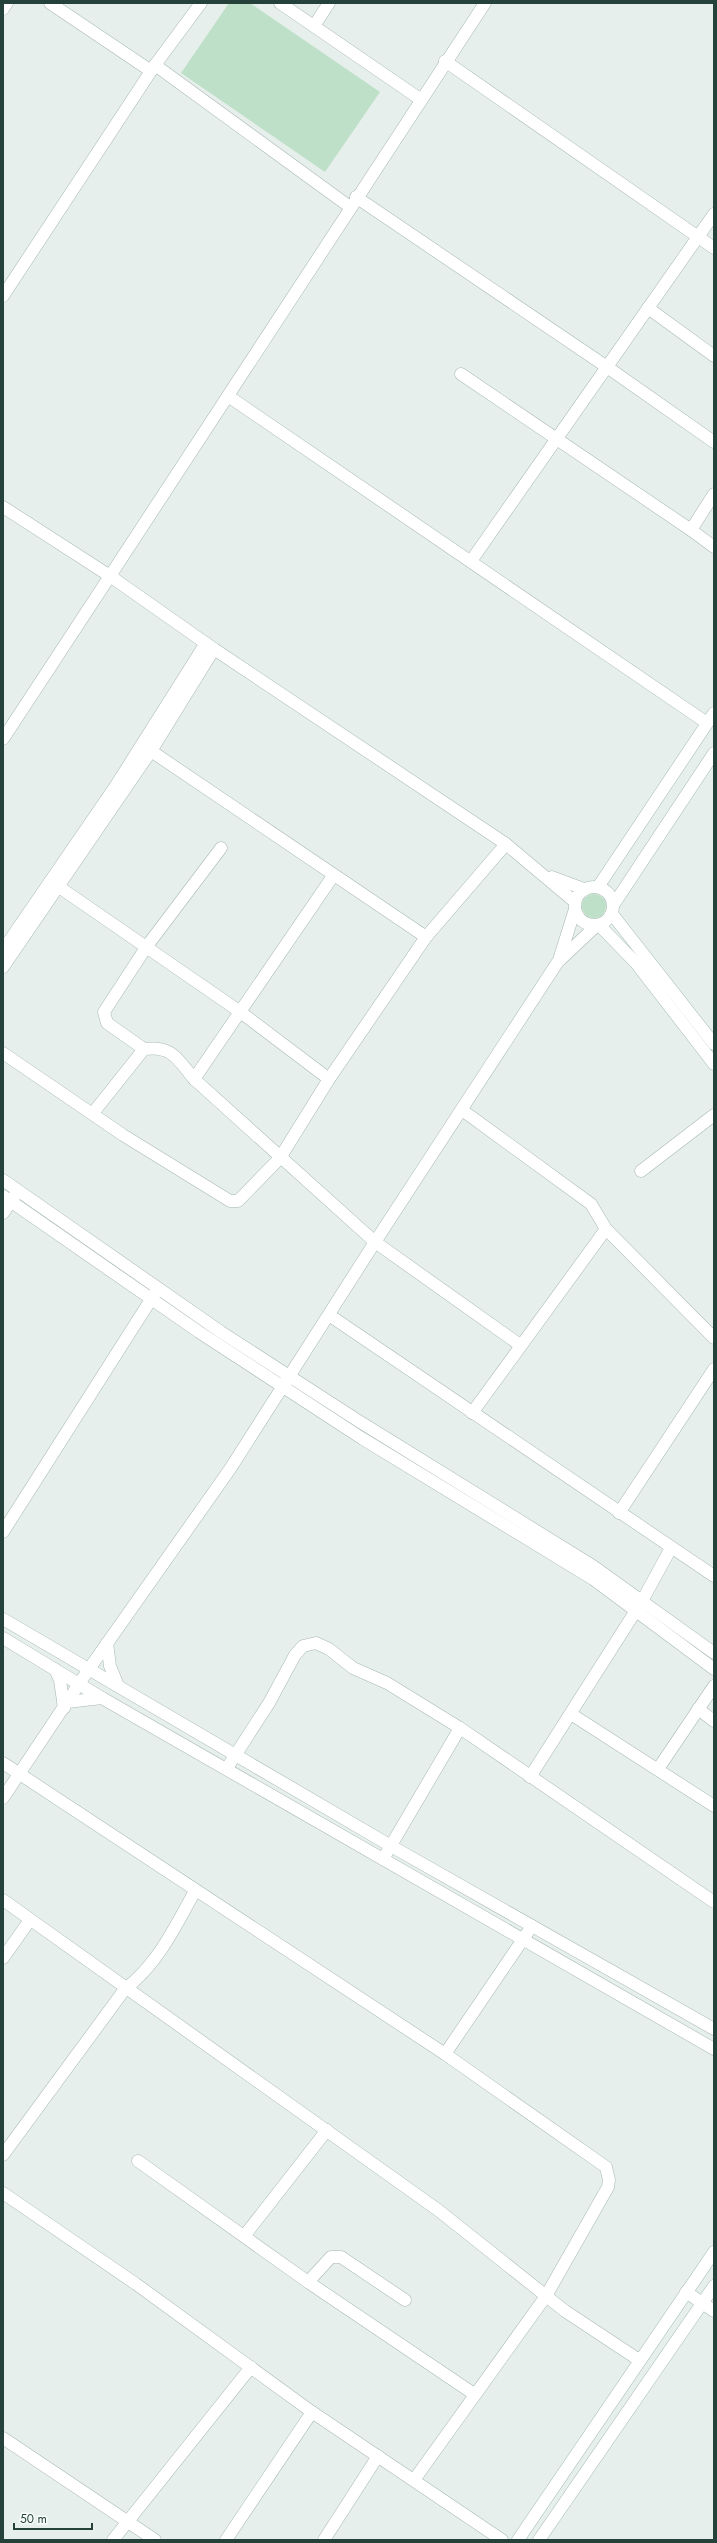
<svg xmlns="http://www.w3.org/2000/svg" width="717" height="2543" font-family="Jost,sans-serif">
<rect width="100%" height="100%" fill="#e6efeb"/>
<g fill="#bfe0c8">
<polygon points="229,3 250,3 380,92 325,172 181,73"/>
<circle cx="594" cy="906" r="12"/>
</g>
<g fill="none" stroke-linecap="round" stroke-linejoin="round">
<g stroke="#a8b8b2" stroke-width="13">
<g id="minor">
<polyline points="50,3 151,71"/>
<polyline points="280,3 420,99"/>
<polyline points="3,9 7,3"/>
<polyline points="314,26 329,3"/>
<polyline points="445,61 714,248"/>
<polyline points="155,65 350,207"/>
<polyline points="356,197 607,367 714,442"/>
<polyline points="3,296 155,65 201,3"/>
<polyline points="648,308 714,356"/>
<polyline points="461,374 691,530"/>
<polyline points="228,396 707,723"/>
<polyline points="714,494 691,530 714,547"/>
<polyline points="471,561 714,214"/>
<polyline points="3,739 110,576"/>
<polyline points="151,751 426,937"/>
<polyline points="59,887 239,1011 329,1079"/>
<polyline points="144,1049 107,1023 104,1012 147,946 221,848"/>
<polyline points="3,1053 123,1135 230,1201 238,1201 280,1158 329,1079 426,937 506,844"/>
<polyline points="194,1079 333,876"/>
<polyline points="462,1110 591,1204 606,1229 714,1338"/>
<path d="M93 1113 144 1049C173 1045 178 1060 194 1079L375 1242 520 1345"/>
<polyline points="641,1171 714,1115"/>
<polyline points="3,1213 18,1191"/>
<polyline points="329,1315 714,1576"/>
<polyline points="472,1413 606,1229"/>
<polyline points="619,1513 714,1369"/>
<polyline points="3,1532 157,1290"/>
<polyline points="698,1709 714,1721"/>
<polyline points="571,1714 714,1806"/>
<polyline points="3,1763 445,2054 606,2167 609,2180 608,2187 546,2296 414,2480"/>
<polyline points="227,1768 269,1703 295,1655 303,1646 316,1643 329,1649 353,1668 387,1683 460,1728 714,1902"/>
<polyline points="658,1769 714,1686"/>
<polyline points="530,1777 642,1601 671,1548"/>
<polyline points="383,1859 460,1728"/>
<polyline points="3,1900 438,2210 565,2311 639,2360"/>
<polyline points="3,1958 30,1920"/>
<polyline points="445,2054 532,1926"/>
<path d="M3 2155 125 1989C158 1964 175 1927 195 1891"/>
<polyline points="138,2161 308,2282 474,2394"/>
<polyline points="245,2235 327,2130"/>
<polyline points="308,2282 331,2257 341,2257 405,2300"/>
<polyline points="686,2292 714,2311"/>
<polyline points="3,2438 155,2540"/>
<polyline points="113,2540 251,2367"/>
<polyline points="226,2540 312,2412"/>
<polyline points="324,2540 378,2456"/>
</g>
</g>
<g stroke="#a8b8b2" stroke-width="13">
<g id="tertiary">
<polyline points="3,507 110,576 214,649 506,844 575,902"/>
<polyline points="110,576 485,3"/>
<polyline points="552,877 584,889"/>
<polyline points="3,950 115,787 206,643"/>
<polyline points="560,960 597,925"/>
<polyline points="3,967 151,751 214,649"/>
<polyline points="3,1180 221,1332 357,1420 593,1566 714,1653"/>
<polyline points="3,1196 199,1332 363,1439 593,1579 714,1669"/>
<polyline points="3,1619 391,1846 714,2029"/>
<polyline points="3,1638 102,1698 714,2049"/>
<polyline points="107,1643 110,1666 118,1686"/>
<polyline points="55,1669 60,1680 64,1708"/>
<polyline points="67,1702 102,1698"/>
<polyline points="3,1798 89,1669 230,1469 375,1242 559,960 575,909"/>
<polyline points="3,2193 136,2284 312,2412 502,2540"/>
</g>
</g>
<g stroke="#a4bbb3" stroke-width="13">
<g id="secondary">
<circle cx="594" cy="906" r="19"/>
<polyline points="598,887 714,713"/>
<polyline points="614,904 714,753"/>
<polyline points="612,914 714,1044"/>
<polyline points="599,925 636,963 714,1064"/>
<polyline points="518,2540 714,2252"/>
<polyline points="539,2540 714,2286"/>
</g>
</g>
<use href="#minor" stroke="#fff" stroke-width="12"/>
<use href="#tertiary" stroke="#fff" stroke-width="12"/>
<use href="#secondary" stroke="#fff" stroke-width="12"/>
</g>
<rect width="717" height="2543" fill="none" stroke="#24423a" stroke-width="8"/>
<path d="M14 2523v6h78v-6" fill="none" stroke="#24423a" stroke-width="2"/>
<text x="20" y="2523" font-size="12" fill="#24423a" stroke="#f7fbf9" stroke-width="3" paint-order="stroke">50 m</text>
</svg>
